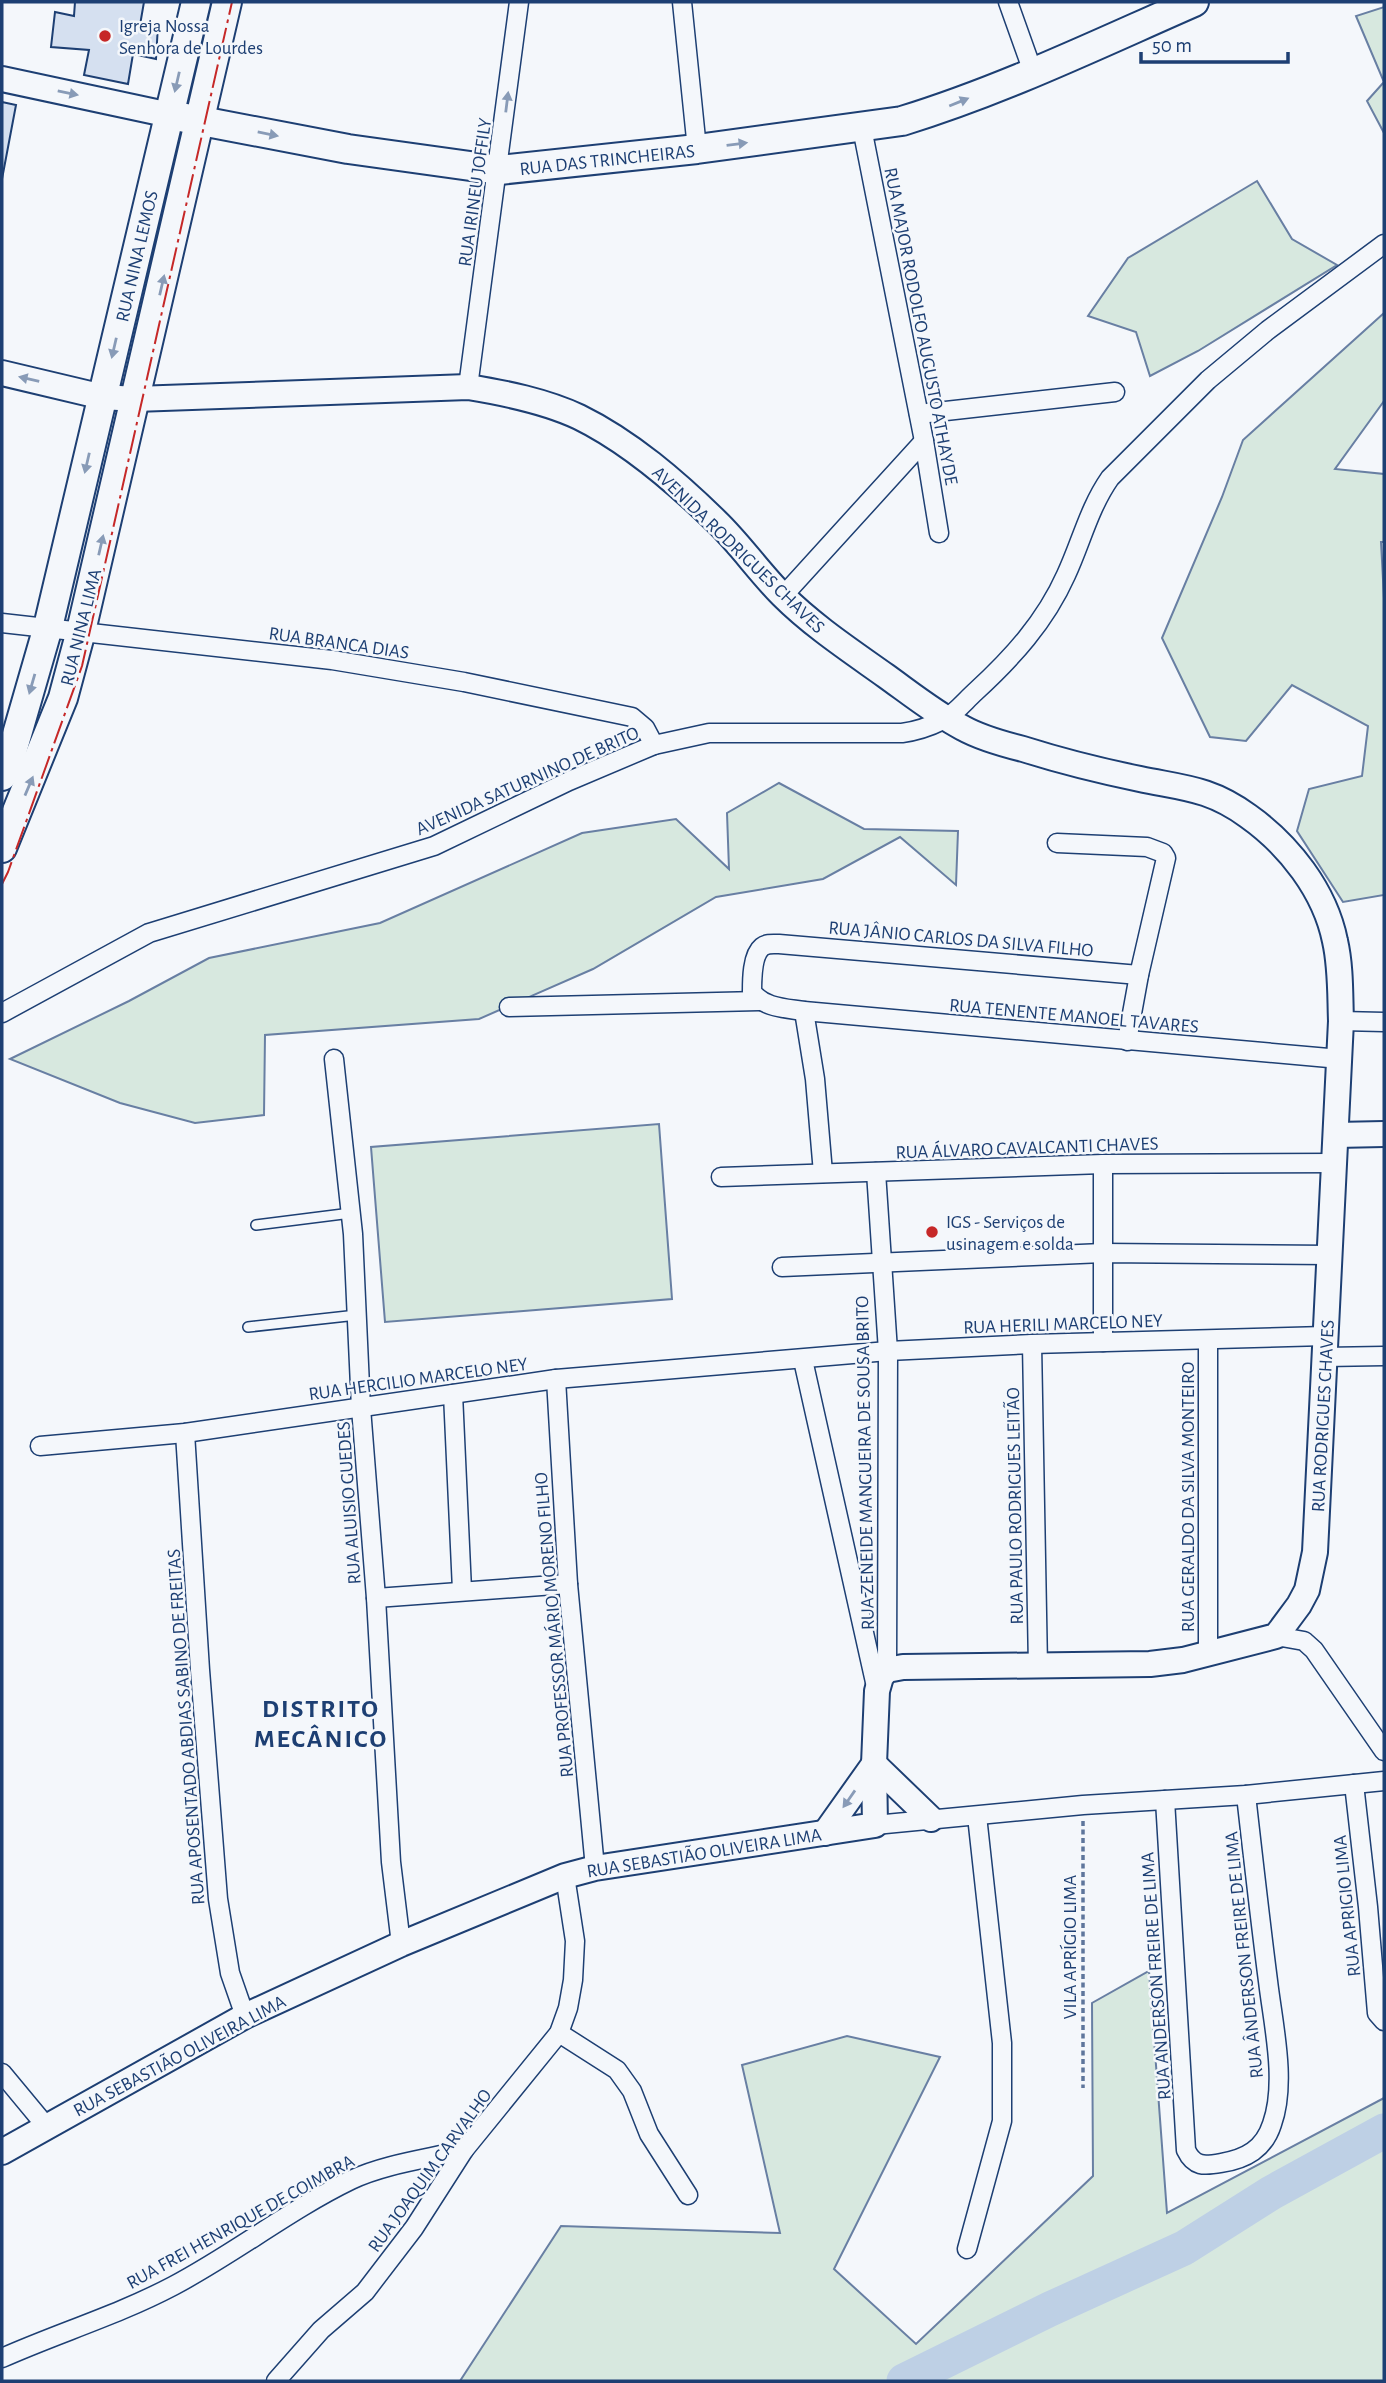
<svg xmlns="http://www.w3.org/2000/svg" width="1386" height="2383" font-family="'Alegreya Sans',sans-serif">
<rect width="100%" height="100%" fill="#f4f7fb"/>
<g fill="#d7e8df" stroke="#687fa3" stroke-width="2">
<polygon points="1384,7 1384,133 1367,101 1384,82 1356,16"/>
<polygon points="1257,181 1292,239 1337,265 1198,351 1150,376 1136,332 1088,316 1128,258"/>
<polygon points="1384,313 1384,401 1335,469 1384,474 1384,542 1381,542 1384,598 1384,895 1343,902 1297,831 1309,789 1362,776 1368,726 1292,685 1246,741 1210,737 1162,638 1222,497 1243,440"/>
<polygon points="779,783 864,829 958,831 956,885 900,837 823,879 716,897 593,969 479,1019 265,1035 264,1115 195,1123 120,1103 10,1059 129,1001 209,958 380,923 582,833 676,819 729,869 727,813"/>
<polygon points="659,1124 672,1299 385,1322 371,1147"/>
<polygon points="1149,1971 1167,2213 1384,2098 1384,2381 460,2381 561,2226 780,2233 742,2065 847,2036 940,2057 834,2269 916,2344 1093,2176 1092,2003"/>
</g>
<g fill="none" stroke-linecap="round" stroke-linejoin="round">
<polyline stroke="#bed0e5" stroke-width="35" points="904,2381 1050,2309 1184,2248 1271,2193 1384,2131"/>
</g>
<g fill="#d5e0f0" stroke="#1d3f73" stroke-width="2">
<polygon points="75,2 144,2 140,25 158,25 156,59 133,54 128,84 84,75 89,50 51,47 55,12 74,16"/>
<polygon points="2,102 16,105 2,179"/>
</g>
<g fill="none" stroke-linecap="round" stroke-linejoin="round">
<g stroke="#1d3f73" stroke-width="12">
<g id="lane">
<polyline points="256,1225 351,1213"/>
<polyline points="248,1327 357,1315"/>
</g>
</g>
<g stroke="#1d3f73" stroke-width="21">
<g id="street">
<polyline points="682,2 697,149"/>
<polyline points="1008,2 1033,72"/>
<polyline points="862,128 924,441 939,533"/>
<polyline points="468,387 519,2"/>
<polyline points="919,414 1115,392"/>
<polyline points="783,596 924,441"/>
<polyline points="2,623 332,660 464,682 632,717 645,728 654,745"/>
<polyline points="1057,843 1147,847 1163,853 1166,858 1139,975 1127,1041"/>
<path d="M1139 975 779 944C773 944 767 943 762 947 752 955 752 980 752 992 764 1008 785 1008 804 1011L1340 1059"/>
<polyline points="509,1007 759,1001"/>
<polyline points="804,1011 815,1079 823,1173"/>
<path d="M2 1013 149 933 434 846 569 781 654 745 709 733H902C917 731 929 727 943 720 955 714 965 701 975 692 1012 658 1045 622 1066 575 1081 543 1089 508 1110 478L1208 380 1268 330 1384 244"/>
<polyline points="1341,1021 1384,1022"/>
<polyline points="334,1059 353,1234 361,1408 376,1598 391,1862 401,1944"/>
<polyline points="876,1172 888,1351 887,1670"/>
<polyline points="721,1177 1103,1164 1334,1163"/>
<polyline points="782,1267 1103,1253 1330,1255"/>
<polyline points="1103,1342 1103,1164"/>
<polyline points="1032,1344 1038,1667"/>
<polyline points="1324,1357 1384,1356"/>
<polyline points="803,1360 877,1691"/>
<polyline points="556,1379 568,1584 595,1868"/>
<polyline points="453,1394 462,1590"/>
<polyline points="185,1433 200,1670 218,1899 230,1973 245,2016"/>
<polyline points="40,1446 185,1433 556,1379 888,1351 1032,1344 1325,1336"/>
<polyline points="376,1598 568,1584"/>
<polyline points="1276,1636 1304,1641 1314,1650 1384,1751"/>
<polyline points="1208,1653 1208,1340"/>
<polyline points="1354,1784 1368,1907 1377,2013 1384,2021"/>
<path d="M1165 1800 1186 2150C1194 2167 1204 2166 1221 2163 1246 2159 1264 2149 1272 2124 1287 2082 1273 2024 1268 1981 1260 1919 1253 1857 1246 1795"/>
<polyline points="875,1825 1083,1805 1246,1795 1384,1781"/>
<polyline points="559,2033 617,2070 632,2091 649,2134 688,2195"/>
<polyline points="2,2073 46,2126"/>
<polyline points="967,2249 1002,2121 1002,2043 977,1816"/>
<path d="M2 2358C58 2333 118 2315 173 2286 234 2254 289 2210 351 2180 385 2164 427 2159 464 2150"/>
<polyline points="276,2381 321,2330 365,2292 414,2228 464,2150 559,2033 568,2008 573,1980 575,1941 565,1876"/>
</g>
</g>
<g stroke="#1d3f73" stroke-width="28">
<g id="secondary">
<polyline points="2,79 170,115"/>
<path d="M2 373 103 397 135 399 468 387C505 393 545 401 579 417 630 442 676 482 716 521 740 544 759 572 782 595 813 626 851 651 886 676 911 694 936 714 963 728 981 738 1003 744 1023 749 1061 761 1101 771 1140 779 1183 788 1210 788 1248 816 1289 845 1325 891 1335 941 1341 967 1340 995 1341 1021L1315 1552 1307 1590 1299 1605 1276 1636 1183 1660 1150 1664 903 1667 887 1670 881 1677 877 1691 874 1764 875 1825 595 1868 565 1876 401 1944 245 2016 2 2152"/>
<polyline points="1336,1135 1384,1134"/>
<polyline points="825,1833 874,1764 931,1819"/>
</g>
</g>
<g stroke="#1d3f73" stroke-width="32">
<g id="primary">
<path d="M170 115 348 149 499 170 697 149 902 121C1003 90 1098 44 1194 2"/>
<polyline points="2,776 11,755 48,627 196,2"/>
<polyline points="2,848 63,698 81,631 227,2"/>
</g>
</g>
<polyline stroke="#5e769c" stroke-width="3.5" stroke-dasharray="5 3.5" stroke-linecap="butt" points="1083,1821 1083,2088"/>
<use href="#lane" stroke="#f4f7fb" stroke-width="9"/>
<use href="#street" stroke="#f4f7fb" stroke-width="18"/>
<use href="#secondary" stroke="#f4f7fb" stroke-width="24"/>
<use href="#primary" stroke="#f4f7fb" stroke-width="28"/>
<polyline stroke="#c62828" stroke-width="2" stroke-dasharray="24 5 3.5 5" stroke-linecap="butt" points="2,884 8,872 82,666 232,2"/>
</g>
<defs><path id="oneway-solid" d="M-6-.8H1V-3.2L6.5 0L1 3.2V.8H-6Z" transform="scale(1.75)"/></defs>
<g fill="#889bb7">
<use href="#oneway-solid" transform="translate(177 82) rotate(103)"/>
<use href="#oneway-solid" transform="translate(68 93) rotate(12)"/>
<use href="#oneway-solid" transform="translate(507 102) rotate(-83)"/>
<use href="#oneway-solid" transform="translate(959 102) rotate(-22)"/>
<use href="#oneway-solid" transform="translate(268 134) rotate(11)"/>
<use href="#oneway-solid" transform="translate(737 144) rotate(-7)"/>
<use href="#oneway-solid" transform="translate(162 285) rotate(-77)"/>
<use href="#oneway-solid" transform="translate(114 348) rotate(103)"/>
<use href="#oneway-solid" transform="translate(29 379) rotate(-167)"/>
<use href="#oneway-solid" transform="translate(87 463) rotate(103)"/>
<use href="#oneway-solid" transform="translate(101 545) rotate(-77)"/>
<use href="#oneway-solid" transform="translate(32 684) rotate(106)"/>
<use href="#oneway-solid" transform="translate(29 786) rotate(-67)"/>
<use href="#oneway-solid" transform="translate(849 1799) rotate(125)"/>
</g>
<g fill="#c62828" stroke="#f4f7fb" stroke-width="2.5">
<circle cx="105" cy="36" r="7"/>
<circle cx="932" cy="1232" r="7"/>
</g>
<g text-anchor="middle" stroke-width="5" stroke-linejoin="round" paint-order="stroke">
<g font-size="19" fill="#1d3f73" stroke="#f4f7fb" text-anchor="start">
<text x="119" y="32">Igreja Nossa<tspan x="119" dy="22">Senhora de Lourdes</tspan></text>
<text x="946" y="1228">IGS - Serviços de<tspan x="946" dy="22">usinagem e solda</tspan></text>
</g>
<g font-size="19" fill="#1d3f73" stroke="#f4f7fb">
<text transform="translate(607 159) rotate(-6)" y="7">RUA DAS TRINCHEIRAS</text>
<text transform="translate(474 192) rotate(-82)" y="7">RUA IRINEU JOFFILY</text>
<text transform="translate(136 256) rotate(-77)" y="7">RUA NINA LEMOS</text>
<text transform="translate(922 326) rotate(79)" y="7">RUA MAJOR RODOLFO AUGUSTO ATHAYDE</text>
<text transform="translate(739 549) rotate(44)" y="7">AVENIDA RODRIGUES CHAVES</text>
<text transform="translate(80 627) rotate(-76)" y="7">RUA NINA LIMA</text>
<text transform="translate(339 642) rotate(8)" y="7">RUA BRANCA DIAS</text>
<text transform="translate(527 780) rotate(-24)" y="7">AVENIDA SATURNINO DE BRITO</text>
<text transform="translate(961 938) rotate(5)" y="7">RUA JÂNIO CARLOS DA SILVA FILHO</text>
<text transform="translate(1074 1015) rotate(5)" y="7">RUA TENENTE MANOEL TAVARES</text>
<text transform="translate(1027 1147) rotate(-2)" y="7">RUA ÁLVARO CAVALCANTI CHAVES</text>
<text transform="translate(1063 1323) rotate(-2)" y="7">RUA HERILI MARCELO NEY</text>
<text transform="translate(418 1378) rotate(-8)" y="7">RUA HERCILIO MARCELO NEY</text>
<text transform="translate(1322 1416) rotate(-87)" y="7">RUA RODRIGUES CHAVES</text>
<text transform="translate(864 1463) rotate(-91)" y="7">RUA ZENEIDE MANGUEIRA DE SOUSA BRITO</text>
<text transform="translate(1187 1497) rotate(-90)" y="7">RUA GERALDO DA SILVA MONTEIRO</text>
<text transform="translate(348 1503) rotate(-94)" y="7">RUA ALUISIO GUEDES</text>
<text transform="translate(1014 1506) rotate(-91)" y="7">RUA PAULO RODRIGUES LEITÃO</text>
<text transform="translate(553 1625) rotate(-95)" y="7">RUA PROFESSOR MÁRIO MORENO FILHO</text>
<text transform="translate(185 1727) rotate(-94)" y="7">RUA APOSENTADO ABDIAS SABINO DE FREITAS</text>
<text transform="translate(704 1852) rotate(-9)" y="7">RUA SEBASTIÃO OLIVEIRA LIMA</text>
<text transform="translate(1346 1906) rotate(-96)" y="7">RUA APRIGIO LIMA</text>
<text transform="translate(1069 1947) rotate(-90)" y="7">VILA APRÍGIO LIMA</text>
<text transform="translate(1243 1955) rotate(-96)" y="7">RUA ÂNDERSON FREIRE DE LIMA</text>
<text transform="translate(1155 1976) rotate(-94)" y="7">RUA ANDERSON FREIRE DE LIMA</text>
<text transform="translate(179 2055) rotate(-28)" y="7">RUA SEBASTIÃO OLIVEIRA LIMA</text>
<text transform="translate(429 2170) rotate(-54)" y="7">RUA JOAQUIM CARVALHO</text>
<text transform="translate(240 2221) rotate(-29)" y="7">RUA FREI HENRIQUE DE COIMBRA</text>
</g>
<g font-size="26" font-weight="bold" letter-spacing="2" fill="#1d3f73" stroke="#f4f7fb">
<text x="321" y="1717">DISTRITO<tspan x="321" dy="30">MECÂNICO</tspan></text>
</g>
</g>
<rect width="1386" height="2383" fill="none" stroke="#1d3f73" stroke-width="7"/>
<path d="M1141 52v10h147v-10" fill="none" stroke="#1d3f73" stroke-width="3.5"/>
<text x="1152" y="52" font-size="21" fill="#1d3f73" stroke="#f4f7fb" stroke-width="5" paint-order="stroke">50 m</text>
</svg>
